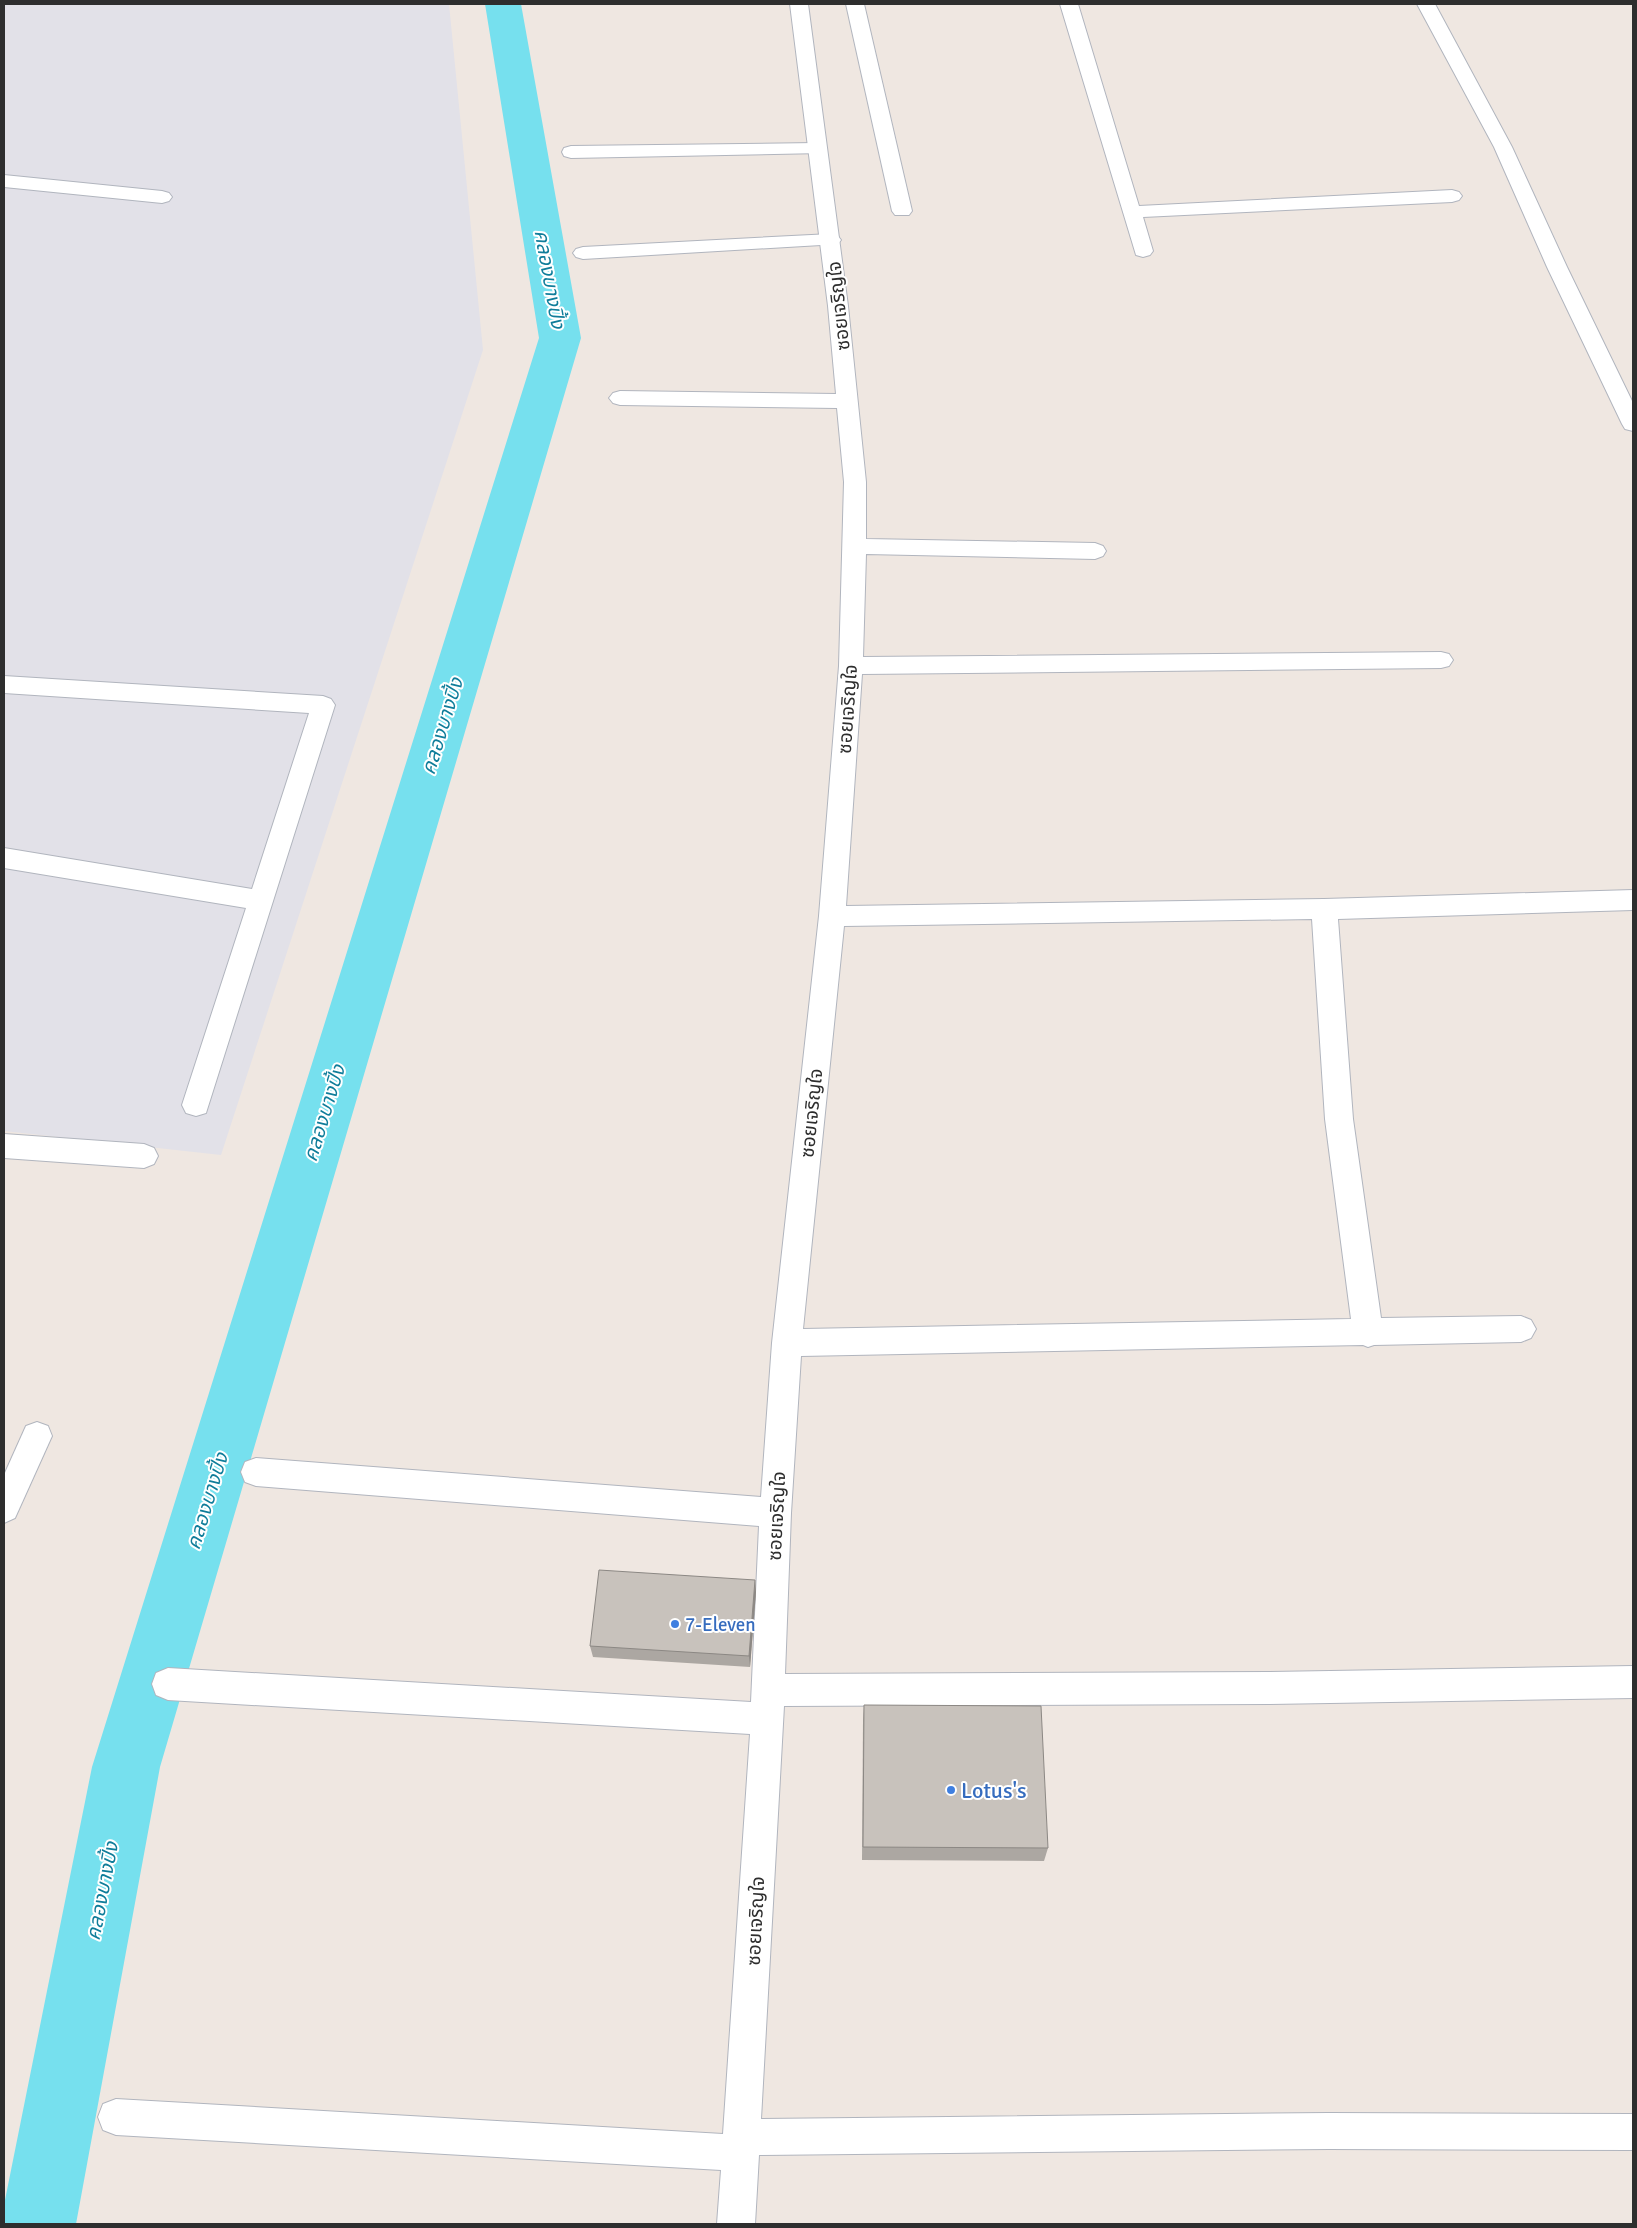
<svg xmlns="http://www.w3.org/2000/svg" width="1637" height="2228" font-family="Signika,'Noto Sans Thai',sans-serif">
<rect width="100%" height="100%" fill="#efe7e1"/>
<polygon fill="#e2e1e8" points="4,4 449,4 483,350 221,1155 4,1131"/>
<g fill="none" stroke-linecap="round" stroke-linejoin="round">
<polygon fill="#76e0ee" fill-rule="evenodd" points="485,4 521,4 581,338 160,1767 76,2224 4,2224 4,2205 92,1767 539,338"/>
<g stroke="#b1b5be" stroke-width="2">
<g id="service">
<polygon points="846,4 864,4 912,211 909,215 895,215 892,211"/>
<polygon points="1060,4 1078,4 1139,206 1452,190 1459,192 1462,196 1459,200 1452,202 1143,217 1153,251 1150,255 1143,257 1136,255"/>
<polygon points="1417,4 1435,4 1512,147 1567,267 1633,403 1633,431 1625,429 1622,424 1547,267 1494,147"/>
<polygon points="816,143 823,145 825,149 823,153 571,158 564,156 562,152 564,148 571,146"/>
<polygon points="4,175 162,191 169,193 172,197 169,201 162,203 4,187"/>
<polygon points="831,234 838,236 841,240 838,244 583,259 576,257 573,253 576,249 583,247"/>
<polygon points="4,676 323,696 331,699 335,705 206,1113 196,1116 186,1113 182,1105 246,908 4,868 4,848 252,889 309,713 4,693"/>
</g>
</g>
<g stroke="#b1b5be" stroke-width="2">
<g id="minor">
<path d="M790 4H808L848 306 866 482V539L1095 543 1103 546 1106 551 1103 556 1095 559 866 554 863 657 1441 652 1449 654 1453 660 1449 666 1441 668 862 674 846 906 1324 899 1633 890V910L1338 919 1353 1119 1381 1318 1521 1316 1531 1320 1536 1329 1531 1338 1521 1342 1374 1345 1368 1347 1363 1345 801 1356 791 1513 785 1674 1269 1672 1633 1666V1698L1269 1704 784 1706 761 2119 1329 2113 1633 2114V2150L1329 2149 759 2155 755 2224H717L721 2170 116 2135 103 2130 98 2117 103 2104 116 2099 723 2134 750 1734 168 1700 156 1695 152 1684 156 1673 168 1668 751 1702 759 1526 256 1486 245 1482 241 1472 245 1462 256 1458 761 1497 772 1343 819 916 839 666 844 482 837 408 620 405 613 403 609 398 613 393 620 391 836 394 828 306ZM1312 919 1325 1119 1351 1319 803 1329 844 926Z"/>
<polygon points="4,1134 144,1144 154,1148 158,1156 154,1164 144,1168 4,1158"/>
<polygon points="37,1422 48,1426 52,1436 15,1518 4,1523 4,1475 26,1426"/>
</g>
</g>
<use href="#service" fill="#fff" fill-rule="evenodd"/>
<use href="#minor" fill="#fff" fill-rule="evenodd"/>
</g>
<g fill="#aca7a2">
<polygon points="755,1580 756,1592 750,1667 593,1657 590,1646"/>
<polygon points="864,1705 1048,1848 1044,1861 862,1860 863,1720"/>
</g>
<polygon fill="#8c8884" points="755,1580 756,1592 750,1667 749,1656"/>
<g fill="#c8c2bc" stroke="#8c8884">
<polygon points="599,1570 755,1580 749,1656 590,1646"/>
<polygon points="864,1705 1041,1706 1048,1848 863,1847"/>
</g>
<g fill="#3f7fe0" stroke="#fff" stroke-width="2">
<circle cx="675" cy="1624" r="5"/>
<circle cx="951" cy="1790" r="5"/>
</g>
<g text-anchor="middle" stroke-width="4" stroke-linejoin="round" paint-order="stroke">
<g font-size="19" fill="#2e2e2e" stroke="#fff">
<text transform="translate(838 306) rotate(-96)" y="7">ซอยเจริญใจ</text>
<text transform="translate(847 709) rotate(-86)" y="7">ซอยเจริญใจ</text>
<text transform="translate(811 1113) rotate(-84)" y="7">ซอยเจริญใจ</text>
<text transform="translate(776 1516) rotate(-87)" y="7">ซอยเจริญใจ</text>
<text transform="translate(755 1921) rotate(-87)" y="7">ซอยเจริญใจ</text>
</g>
<g font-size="19" fill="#366cbe" stroke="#fff" text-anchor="start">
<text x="685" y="1631">7-Eleven</text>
</g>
<g font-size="20" font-style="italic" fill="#0f7d9a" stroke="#fff">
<text transform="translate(550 279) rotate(80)" y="7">คลองบางปิ้ง</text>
<text transform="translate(442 726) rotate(-73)" y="7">คลองบางปิ้ง</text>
<text transform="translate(324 1113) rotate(-73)" y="7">คลองบางปิ้ง</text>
<text transform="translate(207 1501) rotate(-73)" y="7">คลองบางปิ้ง</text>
<text transform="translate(102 1891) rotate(-79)" y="7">คลองบางปิ้ง</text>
</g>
<g font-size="22" fill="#366cbe" stroke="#fff" text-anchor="start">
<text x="961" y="1798">Lotus's</text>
</g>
</g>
<rect width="1637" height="2228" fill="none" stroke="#2e2e2e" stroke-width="10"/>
</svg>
